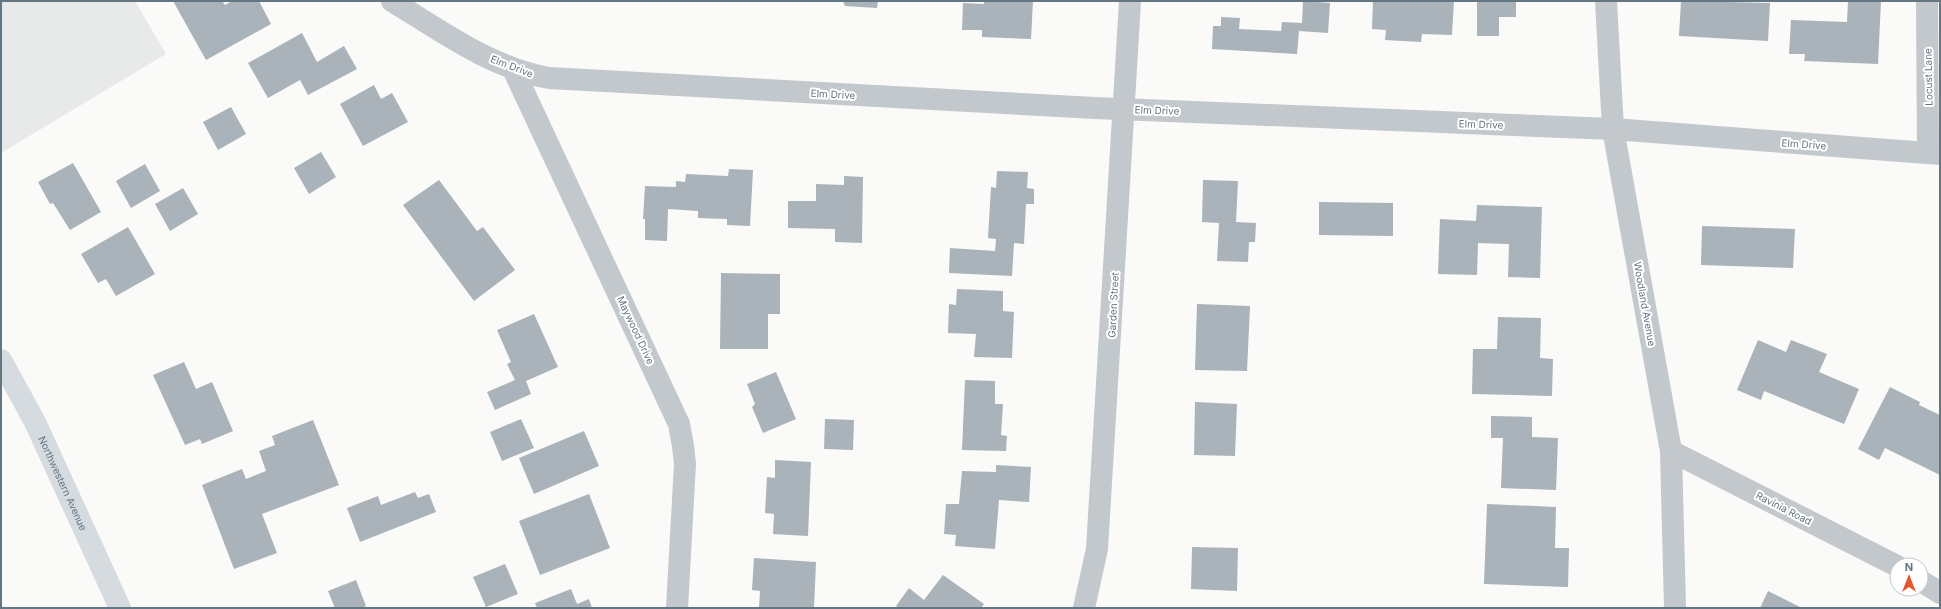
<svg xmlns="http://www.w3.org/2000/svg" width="1941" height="609" font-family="Inter,sans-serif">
<rect width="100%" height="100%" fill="#fafaf8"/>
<polygon fill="#e8e9e9" points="1,1 135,1 166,54 1,153"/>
<g fill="#aab3b9">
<polygon points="173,1 222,1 225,5 232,1 259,1 271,24 206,60"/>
<polygon points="843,1 878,1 877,8 845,6"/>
<polygon points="984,1 1033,1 1031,39 982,37 982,30 962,30 963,3 984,4"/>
<polygon points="1303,1 1330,3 1328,33 1299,31 1297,54 1212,49 1213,26 1221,26 1221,17 1240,18 1239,29 1281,31 1282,22 1302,23"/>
<polygon points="1373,1 1454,1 1452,35 1422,34 1421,42 1385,40 1386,30 1372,29"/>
<polygon points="1477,1 1516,1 1516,17 1499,17 1499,36 1477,36"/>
<polygon points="1681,1 1770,3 1768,41 1679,36"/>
<polygon points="1848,1 1881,1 1878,64 1804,61 1805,54 1789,54 1791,20 1847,22"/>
<polygon points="302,33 317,62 344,46 357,69 308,95 300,80 268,98 248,63"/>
<polygon points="374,85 381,99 392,93 408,122 363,146 340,104"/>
<polygon points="231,107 246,134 218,150 203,122"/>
<polygon points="321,152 336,177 309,194 294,168"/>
<polygon points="73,163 101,212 70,230 53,203 50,204 38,182"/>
<polygon points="145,164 160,191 131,208 116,181"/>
<polygon points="729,169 753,170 750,226 727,225 727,219 698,218 698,211 668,209 667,241 645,240 645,219 643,219 645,186 676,187 676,181 685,182 686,174 728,176"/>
<polygon points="997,171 1028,172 1027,188 1034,189 1034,204 1026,204 1024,244 1014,243 1012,276 949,273 950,248 995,251 996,239 988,238 991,187 996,188"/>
<polygon points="844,176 863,177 862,243 835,242 835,229 788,228 788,201 816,201 816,184 844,185"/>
<polygon points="439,180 477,231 483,227 515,270 474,301 403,205"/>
<polygon points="1203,180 1238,181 1236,222 1256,223 1255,242 1249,242 1248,262 1217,261 1219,223 1202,222"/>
<polygon points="183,188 198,214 170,231 155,204"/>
<polygon points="1319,202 1393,203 1393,236 1319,235"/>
<polygon points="1477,205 1542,207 1540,278 1508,277 1509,244 1478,243 1477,275 1438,274 1440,219 1476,221"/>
<polygon points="1702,226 1795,229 1793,268 1701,265"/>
<polygon points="128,227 155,274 116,296 106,279 98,283 81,254"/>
<polygon points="721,273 780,274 780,314 768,314 768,349 720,349"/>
<polygon points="957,289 1003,291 1003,311 1014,312 1012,358 974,357 976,334 948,333 949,304 956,305"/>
<polygon points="1197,304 1250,306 1247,371 1195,370"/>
<polygon points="534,314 558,367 526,381 531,394 495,410 487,392 515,380 507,364 511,362 497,330"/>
<polygon points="1498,317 1541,318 1540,358 1553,359 1552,396 1472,394 1473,349 1497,349"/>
<polygon points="1758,340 1786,352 1791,340 1827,354 1819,372 1859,389 1844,424 1764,391 1761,400 1737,390"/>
<polygon points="184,362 196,389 212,382 233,431 202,444 200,439 185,445 153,375"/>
<polygon points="776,372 796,419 763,433 752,407 755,404 747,384"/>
<polygon points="965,380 995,381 995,404 1003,404 1001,435 1007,436 1006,451 962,450"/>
<polygon points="1890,387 1920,402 1919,405 1940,415 1940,475 1885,448 1879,460 1858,449"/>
<polygon points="1195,402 1237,404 1235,456 1194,455"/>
<polygon points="1491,416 1532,417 1532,437 1558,438 1556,490 1501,488 1503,438 1491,438"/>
<polygon points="521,419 534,448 502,461 490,432"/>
<polygon points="825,419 854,420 853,450 824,449"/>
<polygon points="313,420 339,485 262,514 277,553 234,569 202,485 242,469 246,479 266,471 259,451 275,445 272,436"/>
<polygon points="584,431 599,466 534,494 519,458"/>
<polygon points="775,460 811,462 808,536 773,534 774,514 765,513 767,477 775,478"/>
<polygon points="996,465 1031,467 1029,502 999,500 995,549 955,546 956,535 944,534 946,504 959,504 962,471 996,472"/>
<polygon points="415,492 418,498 429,494 436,512 360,542 347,508 378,496 381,505"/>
<polygon points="589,494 610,548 540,575 519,521"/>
<polygon points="1487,504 1556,507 1555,548 1569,548 1568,587 1484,584"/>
<polygon points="1192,547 1238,548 1237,591 1191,589"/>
<polygon points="754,558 816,562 814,608 759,608 760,591 752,590"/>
<polygon points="505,564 518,594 486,607 473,577"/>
<polygon points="943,575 984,604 981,608 899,608 896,606 909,588 924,600"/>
<polygon points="356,580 366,606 361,608 335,608 328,591"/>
<polygon points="571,589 577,604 589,599 592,608 537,608 535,603"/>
<polygon points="1768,591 1802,608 1760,608"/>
</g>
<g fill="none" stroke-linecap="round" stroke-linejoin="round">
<g stroke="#c3c8cc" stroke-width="22">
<path d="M392 1C441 31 491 68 549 78L1095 108 1613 129 1940 154"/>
<polyline points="1606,1 1613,129 1671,451 1675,608"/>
<polyline points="1927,1 1928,153"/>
<polyline points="513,69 679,424 683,446 685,464 677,608"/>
<polyline points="1671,451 1897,566"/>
<polyline points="1921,581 1940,593"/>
<polyline points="1084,608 1097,549 1130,1"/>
</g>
<path stroke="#d6dbdf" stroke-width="22" id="s1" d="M1 360 35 422 120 608"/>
</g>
<g text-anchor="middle" stroke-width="4" stroke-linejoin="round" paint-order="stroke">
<g font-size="10" fill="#657683" stroke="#fff">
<text transform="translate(512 66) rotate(21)" y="4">Elm Drive</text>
<text transform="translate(1928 77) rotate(-91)" y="4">Locust Lane</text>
<text transform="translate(833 94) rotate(3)" y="4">Elm Drive</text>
<text transform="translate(1157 110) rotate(2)" y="4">Elm Drive</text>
<text transform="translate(1481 124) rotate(2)" y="4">Elm Drive</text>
<text transform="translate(1804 144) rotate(4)" y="4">Elm Drive</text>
<text transform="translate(1645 304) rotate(80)" y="4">Woodland Avenue</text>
<text transform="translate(1113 305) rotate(-87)" y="4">Garden Street</text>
<text transform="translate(636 330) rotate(65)" y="4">Maywood Drive</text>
<text dy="4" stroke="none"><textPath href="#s1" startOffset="138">Northwestern Avenue</textPath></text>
<text transform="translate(1784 508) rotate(27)" y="4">Ravinia Road</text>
</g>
</g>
<rect width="1941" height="609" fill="none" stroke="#657683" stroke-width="4"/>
<g transform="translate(1909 577)"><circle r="19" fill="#ffffff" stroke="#c1c8cd"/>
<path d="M0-3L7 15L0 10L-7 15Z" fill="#e4572e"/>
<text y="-6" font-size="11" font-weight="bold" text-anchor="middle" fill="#657683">N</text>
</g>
</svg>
